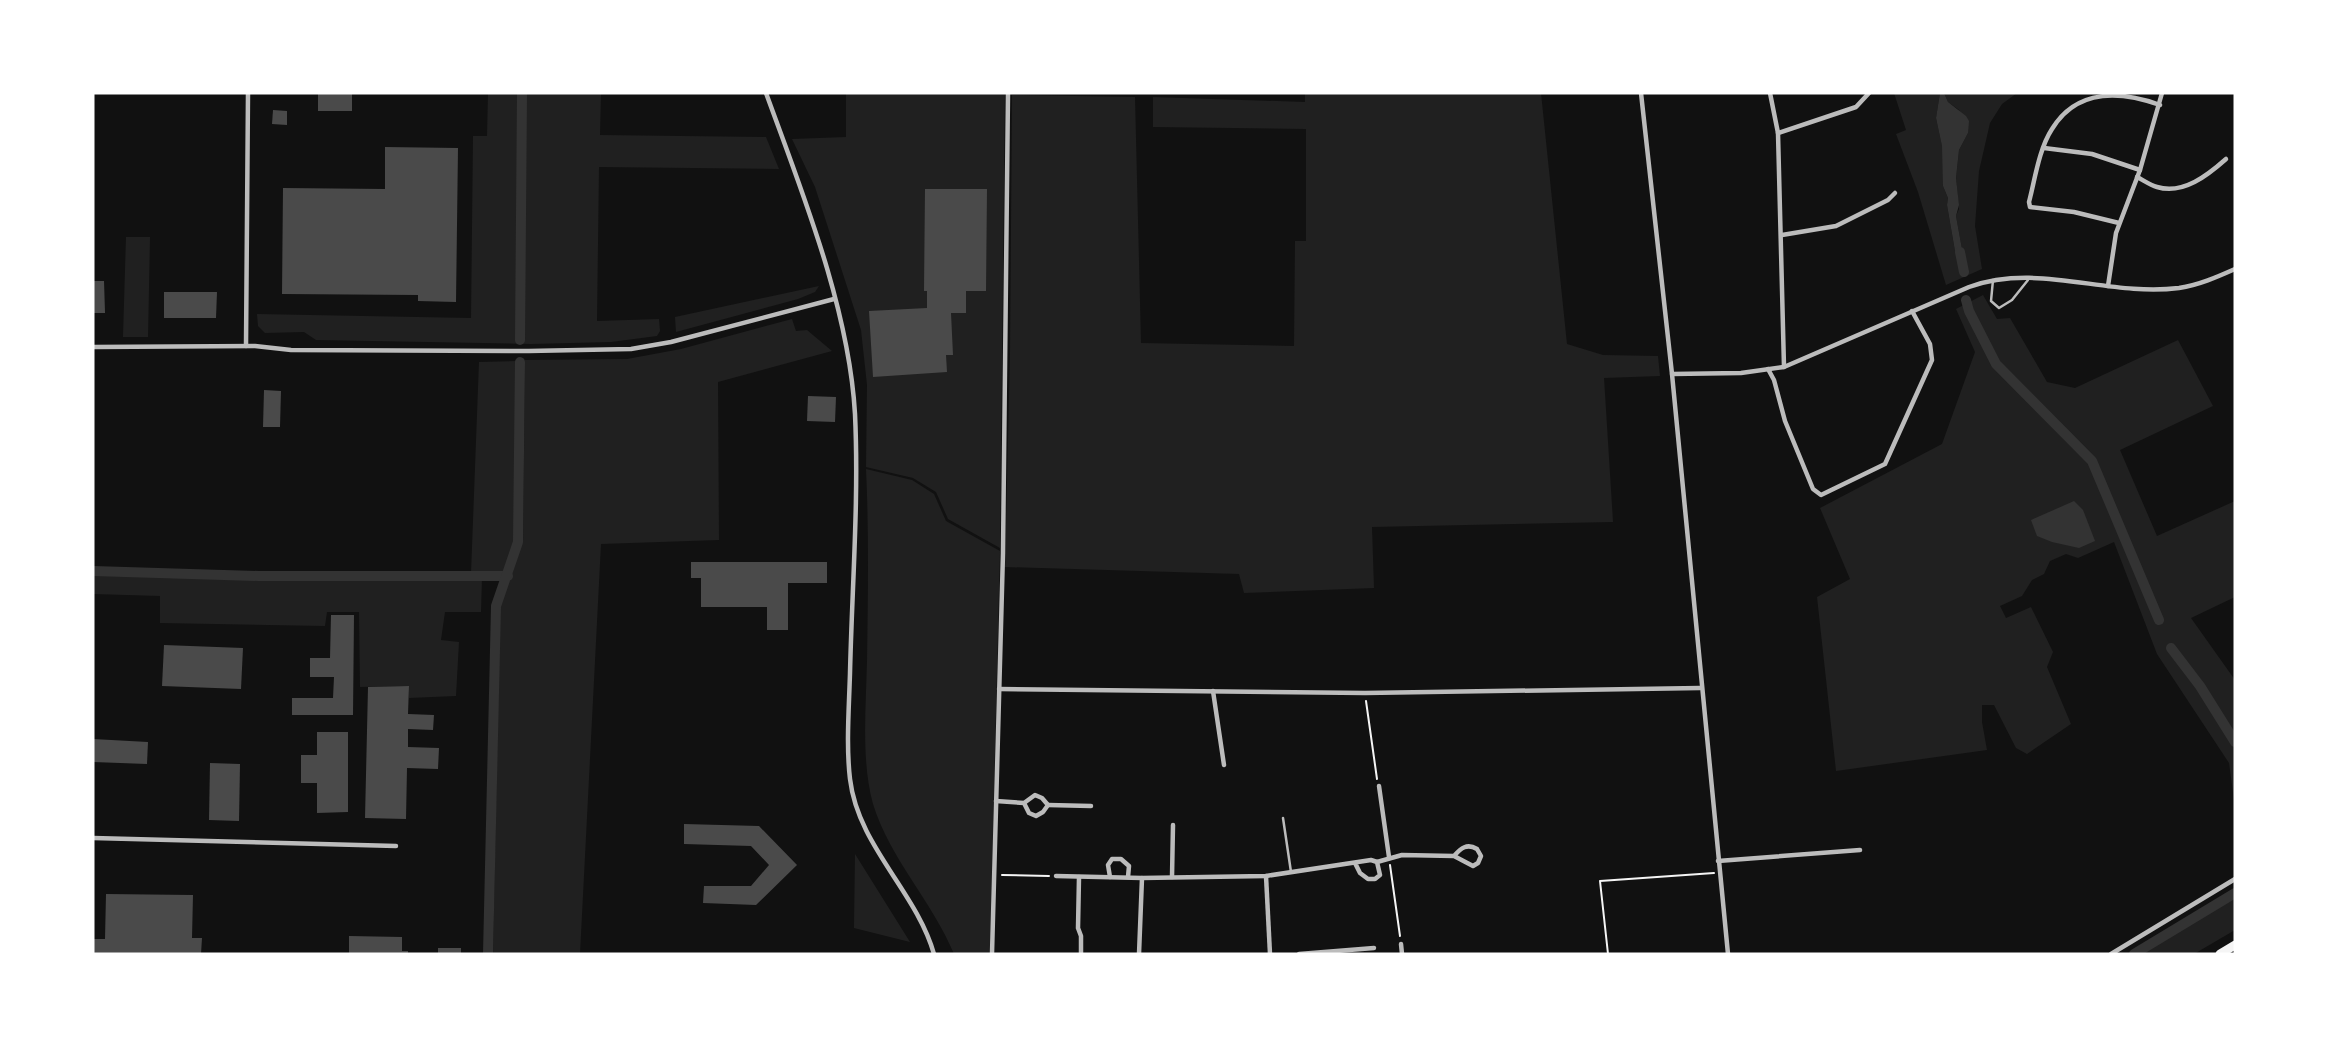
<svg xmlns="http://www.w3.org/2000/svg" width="2328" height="1047" font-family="'Open Sans',sans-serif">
<rect width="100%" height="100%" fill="#111"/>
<g fill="#202020">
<polygon points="488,93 601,93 600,135 766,137 779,169 599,167 597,321 659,319 660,331 657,336 611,342 531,344 316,340 304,332 265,333 258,326 257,314 471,318 473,136 487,136"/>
<polygon points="846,93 1005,93 1000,548 948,519 936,492 913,478 866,467 867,385 861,330 815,187 792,139 846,137"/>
<polygon points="1305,93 1541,93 1567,344 1603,355 1658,356 1660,376 1604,378 1613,522 1372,527 1374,588 1244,593 1239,574 1005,567 1010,354 1012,95 1135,97 1141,343 1294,346 1295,241 1306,241 1306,129 1153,127 1153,97 1305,102"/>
<polygon points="1894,93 1940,93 1936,118 1943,150 1943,186 1948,198 1947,205 1955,251 1962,266 1964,260 1956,216 1959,209 1956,178 1959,150 1968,133 1968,125 1959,110 1948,102 1944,93 2017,93 2002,104 1990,123 1979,171 1975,226 1982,269 1946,285 1918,192 1896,134 1906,130"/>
<polygon points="126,237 150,237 148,337 123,337"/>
<polygon points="819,286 815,292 798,299 676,332 675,317"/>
<polygon points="1983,295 1997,319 2010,318 2047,382 2075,388 2178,340 2213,406 2120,450 2157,536 2235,501 2235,597 2191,618 2235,680 2235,807 2229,763 2157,654 2114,542 2078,558 2066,554 2050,561 2044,574 2032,580 2022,596 2000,606 2006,618 2031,607 2053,652 2047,667 2071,724 2027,754 2016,748 1994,705 1982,705 1982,722 1987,750 1836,771 1817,597 1850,579 1820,508 1942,444 1975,352 1956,309"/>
<polygon points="792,319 796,331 807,330 832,351 718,382 719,540 601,544 580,954 493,954 500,607 523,539 525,360 627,359 681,349"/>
<polygon points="517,361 515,542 505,574 471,574 479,362"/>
<path d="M866 469 912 480 934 494 946 521 1000 551 990 954H954C932 901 890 859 873 804 861 761 866 706 867 661 868 596 869 533 866 469Z"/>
<polygon points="93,575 258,579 482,578 481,612 445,612 441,640 459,642 456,696 409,698 409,686 360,687 359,612 327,612 325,626 160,623 160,596 93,594"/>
<polygon points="855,854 910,942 854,928"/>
<polygon points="2235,897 2235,930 2194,954 2138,954"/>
</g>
<g fill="#333">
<polygon points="1940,93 1944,93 1948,102 1966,116 1969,121 1968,133 1959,150 1956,178 1959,205 1956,216 1964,260 1962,267 1955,251 1947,205 1948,198 1943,186 1942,146 1936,118"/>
<polygon points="2074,501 2083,510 2095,541 2079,548 2052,542 2037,536 2031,520"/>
</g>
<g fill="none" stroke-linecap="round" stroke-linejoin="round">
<g stroke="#333" stroke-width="10">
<polyline points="1960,252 1964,272"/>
<polyline points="1966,300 1969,311 1996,364 2092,461 2159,620"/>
<polyline points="520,340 522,93"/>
<polyline points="93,571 259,576 508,576"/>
<polyline points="2171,648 2200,686 2235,742"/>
<polyline points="488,954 496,606 518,542 520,362"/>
<polyline points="2134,954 2235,893"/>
</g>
</g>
<g fill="#4a4a4a">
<rect x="318" y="93" width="34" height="18"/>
<polygon points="273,110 287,111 287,125 272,124"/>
<polygon points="385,147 458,148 456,302 418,301 418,295 282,294 283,188 385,189"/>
<polygon points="925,189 987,189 986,291 966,291 966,313 951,313 953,355 946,355 947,372 873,377 869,311 927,308 927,291 924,291"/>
<polygon points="93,281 104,281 105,313 93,313"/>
<polygon points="164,292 217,292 216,318 164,318"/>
<polygon points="264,390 281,391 280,427 263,427"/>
<polygon points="808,396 836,397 835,422 807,421"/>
<polygon points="691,562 827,562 827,583 788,583 788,630 767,630 767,607 701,607 701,578 691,578"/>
<polygon points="331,615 354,615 353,715 292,715 292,698 333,698 334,677 310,677 310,658 330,658"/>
<polygon points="164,645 243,648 241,689 162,686"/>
<polygon points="409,686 408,714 434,715 433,730 408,729 408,747 439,748 438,769 407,768 406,819 365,818 368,687"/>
<polygon points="317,732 348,732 348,812 317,813 317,783 301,783 301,755 317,755"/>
<polygon points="93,739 148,742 147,764 93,762"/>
<polygon points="210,763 240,764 239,821 209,820"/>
<polygon points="684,824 759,826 797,865 756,905 703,903 704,886 751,886 769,865 751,846 684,844"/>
<polygon points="106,894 193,895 192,938 202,938 201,954 93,954 93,939 105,939"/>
<polygon points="349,936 402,937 402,951 408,951 408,954 349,954"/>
<rect x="438" y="948" width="23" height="6"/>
</g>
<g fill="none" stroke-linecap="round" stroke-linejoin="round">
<g stroke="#f5f5f5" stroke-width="2">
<polyline points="1366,701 1377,779"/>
<polyline points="1390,865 1400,936"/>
<polyline points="1002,875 1049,876"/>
<polyline points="1608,954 1600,881 1714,873"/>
</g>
<g stroke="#bcbcbc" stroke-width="2.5">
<polyline points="1993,280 1991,301 1999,308 2012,300 2028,280"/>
<polyline points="1283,818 1291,872"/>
</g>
<g stroke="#bcbcbc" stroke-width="4.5">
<path d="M766 93C802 192 849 308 855 414 859 500 852 587 850 673 849 708 846 745 850 779 858 846 916 891 934 954"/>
<polyline points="1641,93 1672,374 1728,954"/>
<polyline points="1770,93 1778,133 1784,367"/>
<polyline points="1778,133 1856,107 1869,93"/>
<polyline points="2044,148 2092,154 2140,170"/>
<path d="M2137 177C2143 180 2150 185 2157 187 2183 195 2208 175 2226 159"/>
<path d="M2119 223 2074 212 2030 207 2029 202C2035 179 2039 149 2052 129 2077 88 2121 91 2160 105"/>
<polyline points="1782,235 1836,226 1888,200 1895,193"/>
<polyline points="2108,286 2116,233 2140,170 2162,93"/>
<polyline points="246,346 248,93"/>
<polyline points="93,347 255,346 291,350 529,351 631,349 671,342 834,299"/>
<polyline points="1768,369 1774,380 1785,421 1813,489 1821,495 1885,464 1932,360 1930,344 1912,311"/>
<path d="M1672 374 1741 373 1784 367 1969 287C2039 262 2107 297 2179 288 2199 285 2217 277 2235 269"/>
<polyline points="999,689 1365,693 1700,688"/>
<polyline points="1213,691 1224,765"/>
<polyline points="1379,786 1389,857"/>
<polyline points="996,801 1024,803 1029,813 1036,816 1043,812 1048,805 1042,798 1035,795 1024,803"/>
<polyline points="1048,805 1091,806"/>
<polyline points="93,838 396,846"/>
<polyline points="1718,861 1860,850"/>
<path d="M1377 862 1402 855 1454 856 1473 866 1478 863 1481 856 1477 849C1467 843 1461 848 1454 856"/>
<polyline points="1056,876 1142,878 1266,876 1371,860 1377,862 1380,875 1375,879 1368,879 1360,873 1355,863"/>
<polyline points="1266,876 1270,954"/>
<polyline points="1079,877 1078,928 1081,936 1081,954"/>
<polyline points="1110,877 1108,865 1112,859 1121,859 1129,866 1128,877"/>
<polyline points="1172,877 1173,825"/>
<polyline points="1401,944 1402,954"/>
<polyline points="992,954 1003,553 1008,93"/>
<polyline points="1139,954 1142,878"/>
<polyline points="1299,954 1374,948"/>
<polyline points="2111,954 2235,879"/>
</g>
<polyline stroke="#f5f5f5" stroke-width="9" points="2220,954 2235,945"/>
</g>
<rect width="2328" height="1047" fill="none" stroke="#ffffff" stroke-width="189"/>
</svg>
